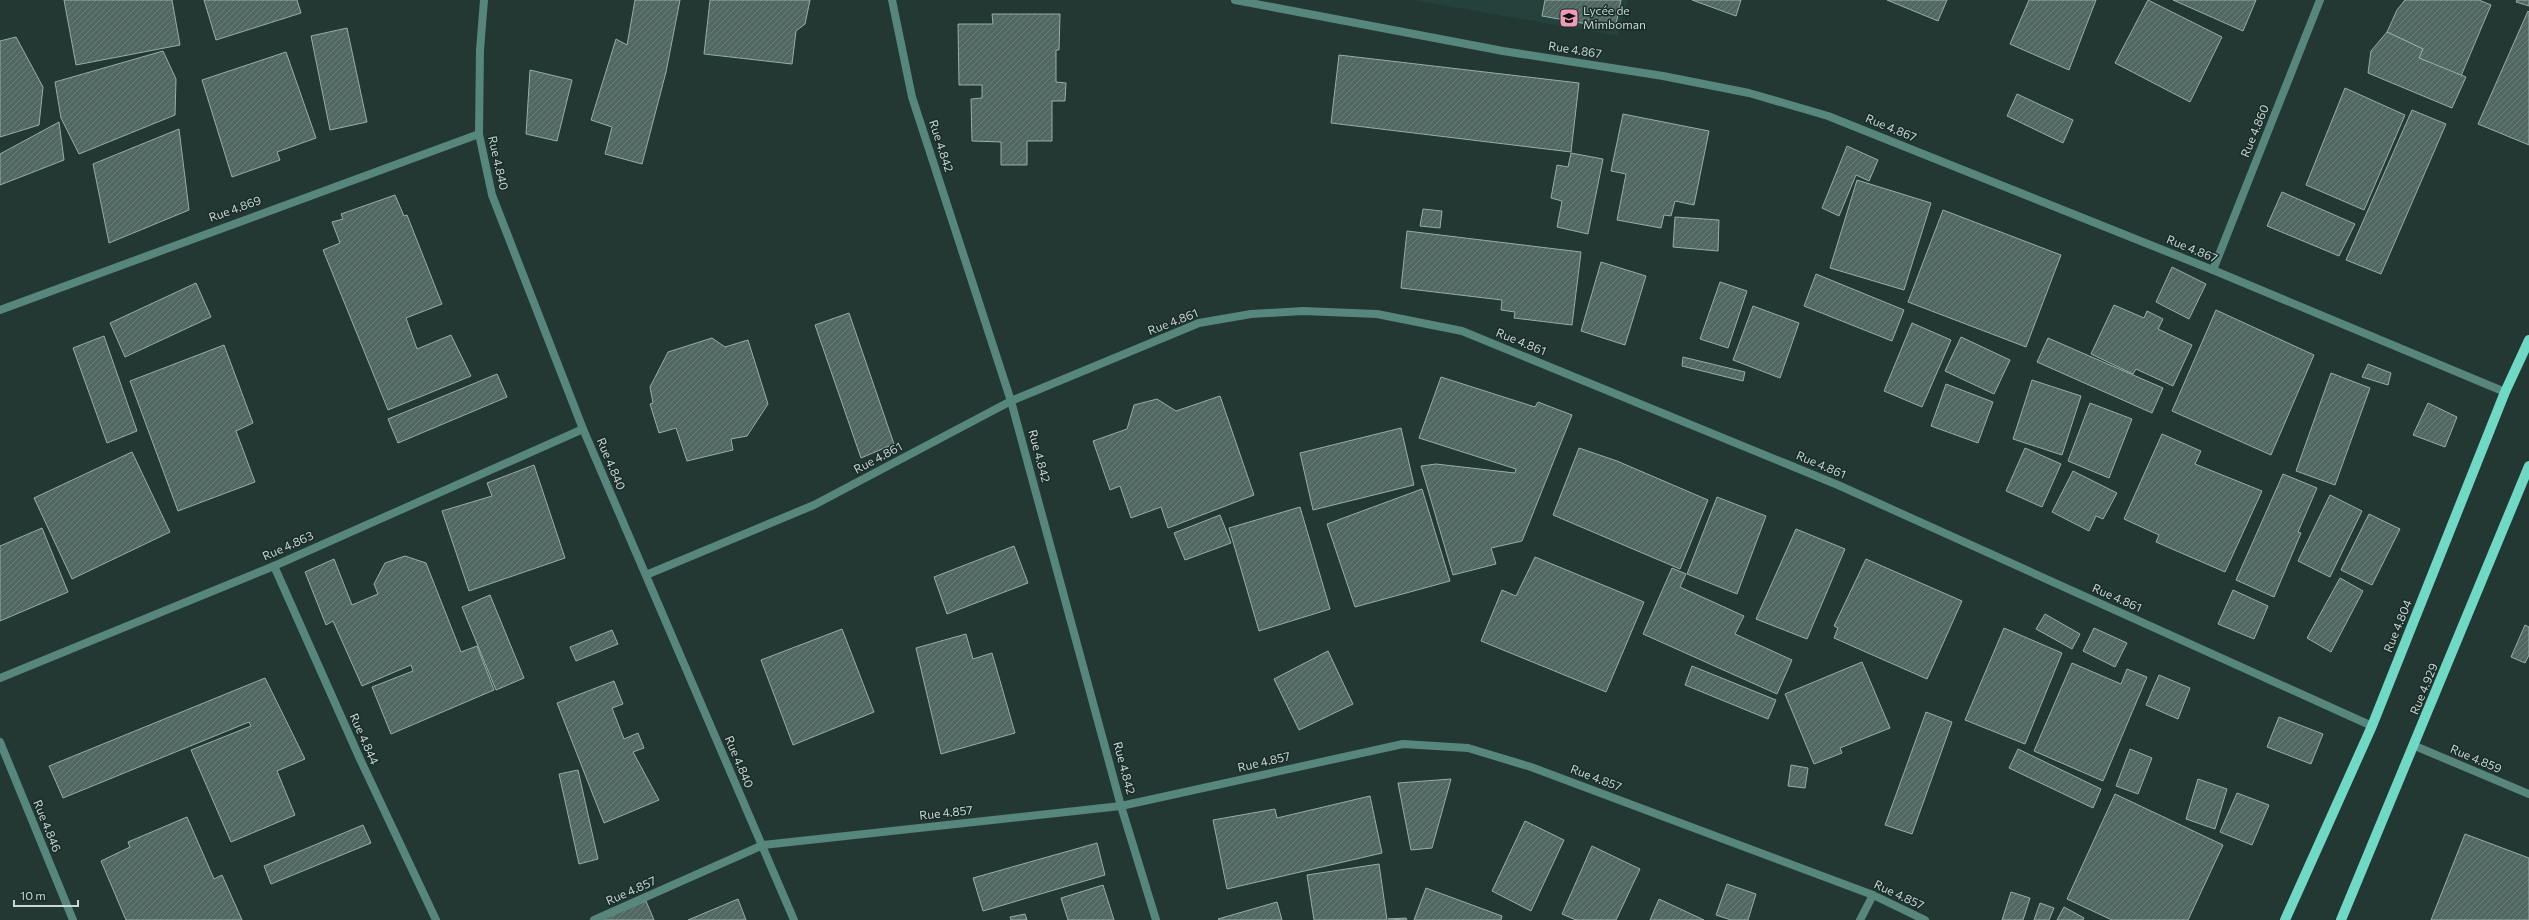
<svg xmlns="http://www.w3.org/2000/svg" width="2529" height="920" font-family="Commissioner,sans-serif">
<defs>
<pattern id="building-hatch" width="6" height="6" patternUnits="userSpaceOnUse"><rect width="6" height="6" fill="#516762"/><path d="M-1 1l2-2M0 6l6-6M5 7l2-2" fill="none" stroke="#697c78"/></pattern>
</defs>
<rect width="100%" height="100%" fill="#233733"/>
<polygon fill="#24413b" points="1412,0 1628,0 1618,36"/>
<g fill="url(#building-hatch)" stroke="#96aea8">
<polygon points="64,0 172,0 180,45 76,65"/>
<polygon points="204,0 297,0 301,13 216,40"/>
<polygon points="635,0 680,0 666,72 642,164 605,154 612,127 591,120 616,39 627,45"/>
<polygon points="710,0 810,0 805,24 796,31 792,64 704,54"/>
<polygon points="1545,0 1621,0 1615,29 1542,16"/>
<polygon points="1692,0 1741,0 1736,16"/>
<polygon points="1887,0 1947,0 1938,21"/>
<polygon points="2029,0 2096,0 2069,70 2010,44"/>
<polygon points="2148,0 2222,37 2190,102 2115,63"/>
<polygon points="2173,0 2256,0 2243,31"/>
<polygon points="2405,0 2479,0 2491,5 2461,76 2419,58 2423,49 2387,32 2397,10"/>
<polygon points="2517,0 2529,0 2529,6 2516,2"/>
<polygon points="2528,11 2529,12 2529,145 2478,124"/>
<polygon points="992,14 1060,14 1059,50 1056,50 1056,82 1066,83 1065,101 1052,101 1052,141 1027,141 1027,165 1001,165 1001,142 972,141 971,99 982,98 982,85 959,85 958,24 993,24"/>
<polygon points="347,28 367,122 330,130 311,36"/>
<polygon points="2387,32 2423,49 2419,58 2466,77 2452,108 2368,73 2371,51"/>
<polygon points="16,37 43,87 39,125 0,137 0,41"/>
<polygon points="163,51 176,79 175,115 79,154 61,118 55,82"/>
<polygon points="286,52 316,138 277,152 280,160 232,177 202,80"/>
<polygon points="1339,55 1579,83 1571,152 1331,123"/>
<polygon points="530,70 572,80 557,141 526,134"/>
<polygon points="2345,88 2405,115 2364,210 2306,185"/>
<polygon points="2017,94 2073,120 2063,143 2007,116"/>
<polygon points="2412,110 2446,124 2381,274 2346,260"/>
<polygon points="1623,114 1709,131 1694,205 1675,201 1671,216 1664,215 1661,228 1617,220 1626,174 1611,171"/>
<polygon points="59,122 64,160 0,185 0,154"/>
<polygon points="179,129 189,210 109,243 93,164"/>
<polygon points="1847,146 1878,160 1869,181 1856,175 1839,216 1822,208"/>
<polygon points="1571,153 1603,159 1588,234 1557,227 1562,201 1551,198 1557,165 1568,167"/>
<polygon points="1857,180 1931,203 1904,290 1830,268"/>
<polygon points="2282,192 2355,224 2339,256 2267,226"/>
<polygon points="395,195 404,216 407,215 442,304 406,318 417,349 451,335 471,376 388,410 323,250 340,243 332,222 343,219 341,214"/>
<polygon points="1423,209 1442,211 1440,228 1420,226"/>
<polygon points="1943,210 2061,255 2026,347 1908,302"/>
<polygon points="1675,217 1719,220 1718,251 1673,247"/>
<polygon points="1407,231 1581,252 1572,325 1514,318 1515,312 1501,310 1502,300 1401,288"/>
<polygon points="1601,262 1646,276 1625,345 1581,331"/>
<polygon points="2172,267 2206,284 2189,319 2156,302"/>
<polygon points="1816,274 1904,310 1892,341 1804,306"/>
<polygon points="1720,282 1747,291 1728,348 1700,339"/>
<polygon points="196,283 211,317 125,357 110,323"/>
<polygon points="2114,305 2144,318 2147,311 2163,319 2158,329 2192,345 2173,386 2136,369 2133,374 2091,354"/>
<polygon points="1753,306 1799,323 1780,378 1733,360"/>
<polygon points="2216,310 2314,355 2271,455 2172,411"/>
<polygon points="849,313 894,444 861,458 815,325"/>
<polygon points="1912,323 1951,340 1922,407 1884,391"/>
<polygon points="104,336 137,431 107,443 73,348"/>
<polygon points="1961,337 2010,360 1994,394 1945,371"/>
<polygon points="712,338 725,347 748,340 768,404 747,436 731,439 733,450 687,461 676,428 659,433 650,404 653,403 650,387 668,352"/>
<polygon points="2048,338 2163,388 2152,413 2037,362"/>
<polygon points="224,345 253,423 236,431 255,482 178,511 130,381"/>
<polygon points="1683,357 1745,372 1743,381 1682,366"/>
<polygon points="2368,364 2391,373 2388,385 2362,377"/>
<polygon points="2331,373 2370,388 2335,485 2296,471"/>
<polygon points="497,374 507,397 398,443 388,419"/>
<polygon points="1441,377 1535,407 1538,402 1572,415 1522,541 1491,548 1496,564 1453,575 1421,466 1436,464 1515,473 1516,469 1419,438"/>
<polygon points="2032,380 2081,396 2062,455 2013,439"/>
<polygon points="1946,384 1993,402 1978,443 1931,426"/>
<polygon points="1220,396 1254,495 1168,528 1161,507 1131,518 1120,486 1110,490 1093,441 1127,429 1134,405 1157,399 1176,411"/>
<polygon points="2090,403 2132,419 2109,478 2068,461"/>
<polygon points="2428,403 2457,417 2445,447 2413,435"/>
<polygon points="1401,428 1414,485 1313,510 1300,453"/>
<polygon points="2162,434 2201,451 2195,464 2262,491 2225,572 2156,542 2159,535 2124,519"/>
<polygon points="1579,448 1617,461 1708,500 1680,569 1553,515"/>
<polygon points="2025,448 2061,464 2042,507 2006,491"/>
<polygon points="132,452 170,532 72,579 34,498"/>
<polygon points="534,465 565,558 469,591 442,511 492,496 487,483"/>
<polygon points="2073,471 2117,493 2103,519 2096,516 2089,531 2052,512"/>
<polygon points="2283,474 2317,488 2298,532 2301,533 2274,597 2236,580"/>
<polygon points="1422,489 1450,581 1355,607 1327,524"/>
<polygon points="2330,495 2362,511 2330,577 2298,561"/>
<polygon points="1717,497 1766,516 1737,594 1687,574"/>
<polygon points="1300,507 1330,609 1259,631 1229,528"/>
<polygon points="2369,514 2400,529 2372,585 2341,570"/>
<polygon points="1220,515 1231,543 1185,560 1174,533"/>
<polygon points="42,528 68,592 0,621 0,546"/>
<polygon points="1796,529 1845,549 1807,639 1756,619"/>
<polygon points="1014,546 1028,583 947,614 934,577"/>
<polygon points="405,556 426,563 461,652 477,646 494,690 391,734 372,687 413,671 411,665 362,686 333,621 326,625 305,572 334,559 352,605 378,594 374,584 385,563"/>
<polygon points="1535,557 1644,602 1606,692 1481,641 1502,590 1516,596"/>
<polygon points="1866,559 1962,601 1927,679 1834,638 1838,628 1834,626"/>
<polygon points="1672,568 1686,574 1680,587 1744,616 1735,634 1792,660 1777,694 1643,634"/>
<polygon points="2340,578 2363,591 2331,652 2307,638"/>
<polygon points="2233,590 2268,606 2254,639 2218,624"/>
<polygon points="490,595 524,678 496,690 462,607"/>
<polygon points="2045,614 2080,634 2072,649 2036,629"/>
<polygon points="2525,625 2529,627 2529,655 2525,663 2511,657"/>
<polygon points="2004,628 2062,653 2025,744 1965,720"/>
<polygon points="2094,628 2127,643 2115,667 2083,651"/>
<polygon points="842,629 874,712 793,745 761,660"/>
<polygon points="612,630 618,644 576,661 570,647"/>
<polygon points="966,634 973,659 992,653 1015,733 941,754 916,648"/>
<polygon points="1328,651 1353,704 1299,730 1274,679"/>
<polygon points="1862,662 1890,728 1840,748 1842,753 1814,764 1785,694"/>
<polygon points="2072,663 2121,684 2127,669 2147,677 2103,781 2034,751"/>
<polygon points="1692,666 1776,700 1768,719 1685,685"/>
<polygon points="2159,675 2190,688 2178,719 2146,705"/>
<polygon points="265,678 305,759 277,771 295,815 231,842 191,750 251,726 249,722 63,798 49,766"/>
<polygon points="614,681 623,704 612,708 624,739 638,733 644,748 633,752 659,800 604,823 557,703"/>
<polygon points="1926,712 1952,722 1912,834 1885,825"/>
<polygon points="2279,717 2323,734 2311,764 2267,747"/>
<polygon points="2018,749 2101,789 2093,808 2009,768"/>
<polygon points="2130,749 2152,758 2138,794 2116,786"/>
<polygon points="1791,765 1808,768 1805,788 1788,786"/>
<polygon points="578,770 598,859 579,864 559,774"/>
<polygon points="1451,779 1432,848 1411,850 1398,783"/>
<polygon points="2198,779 2227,789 2215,829 2186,819"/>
<polygon points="2237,793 2269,805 2252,845 2220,832"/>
<polygon points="2115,794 2223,845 2188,920 2112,920 2067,899"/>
<polygon points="1370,796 1382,853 1227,889 1213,820 1275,809 1277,818"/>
<polygon points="187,817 214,879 222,875 242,920 126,920 101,861 130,847 128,842"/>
<polygon points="1525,821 1564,840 1531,911 1492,891"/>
<polygon points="363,825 371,843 271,884 264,866"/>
<polygon points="2465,834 2529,858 2529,920 2431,920"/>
<polygon points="1097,843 1105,875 983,911 973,878"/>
<polygon points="1592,846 1640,869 1616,920 1576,920 1562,914"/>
<polygon points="1379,864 1387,920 1314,920 1307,875"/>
<polygon points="1727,884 1756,894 1748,920 1731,920 1716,915"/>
<polygon points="1103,885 1114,920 1068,920 1061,898"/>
<polygon points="1426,888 1502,916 1501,920 1414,920"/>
<polygon points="2011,892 2030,898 2023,920 2002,920"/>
<polygon points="738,899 746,920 688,920"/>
<polygon points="1659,899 1704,920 1650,920"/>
<polygon points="646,901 654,920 601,920"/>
<polygon points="1277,902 1282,920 1219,920 1218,919"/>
<polygon points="2040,903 2054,908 2049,920 2034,920"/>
<polygon points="2064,907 2084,918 2083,920 2057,920"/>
<polygon points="1025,914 1027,920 1011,920 1010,917"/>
<polygon points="1406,918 1407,920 1388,919"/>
</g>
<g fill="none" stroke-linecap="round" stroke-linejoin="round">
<g stroke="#56867c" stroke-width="8">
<polyline points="484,0 480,50 479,134 492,195 583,429 794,920"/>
<polyline points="892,0 912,97 1011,401 1121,806 1156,920"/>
<polyline points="1235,0 1503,51 1663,76 1749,93 1828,116 2213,270 2505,392"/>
<polyline points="2213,270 2320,0"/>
<polyline points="0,310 479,134"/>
<polyline points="274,566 360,759 436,920"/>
<polyline points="646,575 814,505 1011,401 1199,323 1251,314 1303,311 1377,314 1462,331 1838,485 2372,726"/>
<polyline points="0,678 274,566 583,429"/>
<polyline points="0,742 73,920"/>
<polyline points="2415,746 2529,794"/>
<polyline points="594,920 763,845 1121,806 1403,744 1468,748 1531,767 1873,895 1925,920"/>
<polyline points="1860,920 1873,895"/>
</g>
<g stroke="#6fd9c5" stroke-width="10">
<polyline points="2285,920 2372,726 2505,392 2529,340"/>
<polyline points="2341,920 2529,466"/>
</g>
</g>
<defs>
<g id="school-square" transform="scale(1)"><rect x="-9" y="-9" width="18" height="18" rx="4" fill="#f09ab7" stroke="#192d29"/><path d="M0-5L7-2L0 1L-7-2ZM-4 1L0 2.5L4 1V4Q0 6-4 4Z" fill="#111"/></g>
</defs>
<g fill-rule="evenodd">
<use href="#school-square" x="1569" y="18"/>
</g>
<g text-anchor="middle" stroke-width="3" stroke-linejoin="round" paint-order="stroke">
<g font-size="12" fill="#cad6d3" stroke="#192d29" text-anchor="start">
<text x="1583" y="15">Lycée de<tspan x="1583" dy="14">Mimboman</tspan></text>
</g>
<g font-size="12" fill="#cad6d3" stroke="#192d29">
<text transform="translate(1575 50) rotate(9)" y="4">Rue 4.867</text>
<text transform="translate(1891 128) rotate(22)" y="4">Rue 4.867</text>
<text transform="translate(2255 131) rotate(-68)" y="4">Rue 4.860</text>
<text transform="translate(941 146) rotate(72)" y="4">Rue 4.842</text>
<text transform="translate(498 163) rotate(77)" y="4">Rue 4.840</text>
<text transform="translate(235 209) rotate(-20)" y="4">Rue 4.869</text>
<text transform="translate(2192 249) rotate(22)" y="4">Rue 4.867</text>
<text transform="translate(1173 322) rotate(-21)" y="4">Rue 4.861</text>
<text transform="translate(1521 342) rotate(22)" y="4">Rue 4.861</text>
<text transform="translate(1039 456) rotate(75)" y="4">Rue 4.842</text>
<text transform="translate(878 458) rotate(-28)" y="4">Rue 4.861</text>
<text transform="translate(611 464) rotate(67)" y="4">Rue 4.840</text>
<text transform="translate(1821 465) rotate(23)" y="4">Rue 4.861</text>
<text transform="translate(288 546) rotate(-24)" y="4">Rue 4.863</text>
<text transform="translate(2117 598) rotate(24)" y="4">Rue 4.861</text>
<text transform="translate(2398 626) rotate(-68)" y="4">Rue 4.804</text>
<text transform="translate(2424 689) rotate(-68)" y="4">Rue 4.929</text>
<text transform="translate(364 739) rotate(66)" y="4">Rue 4.844</text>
<text transform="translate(2476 759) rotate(23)" y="4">Rue 4.859</text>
<text transform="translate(739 762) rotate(67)" y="4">Rue 4.840</text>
<text transform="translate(1264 762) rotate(-13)" y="4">Rue 4.857</text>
<text transform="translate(1124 768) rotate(75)" y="4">Rue 4.842</text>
<text transform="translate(1596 778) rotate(21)" y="4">Rue 4.857</text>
<text transform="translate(946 813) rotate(-6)" y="4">Rue 4.857</text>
<text transform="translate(47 826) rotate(68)" y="4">Rue 4.846</text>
<text transform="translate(631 891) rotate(-24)" y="4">Rue 4.857</text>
<text transform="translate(1899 895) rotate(25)" y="4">Rue 4.857</text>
</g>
</g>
<path d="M14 900v6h64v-6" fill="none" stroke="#cad6d3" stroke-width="2"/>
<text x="20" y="900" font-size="12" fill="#cad6d3" stroke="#192d29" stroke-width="3" paint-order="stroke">10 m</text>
</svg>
